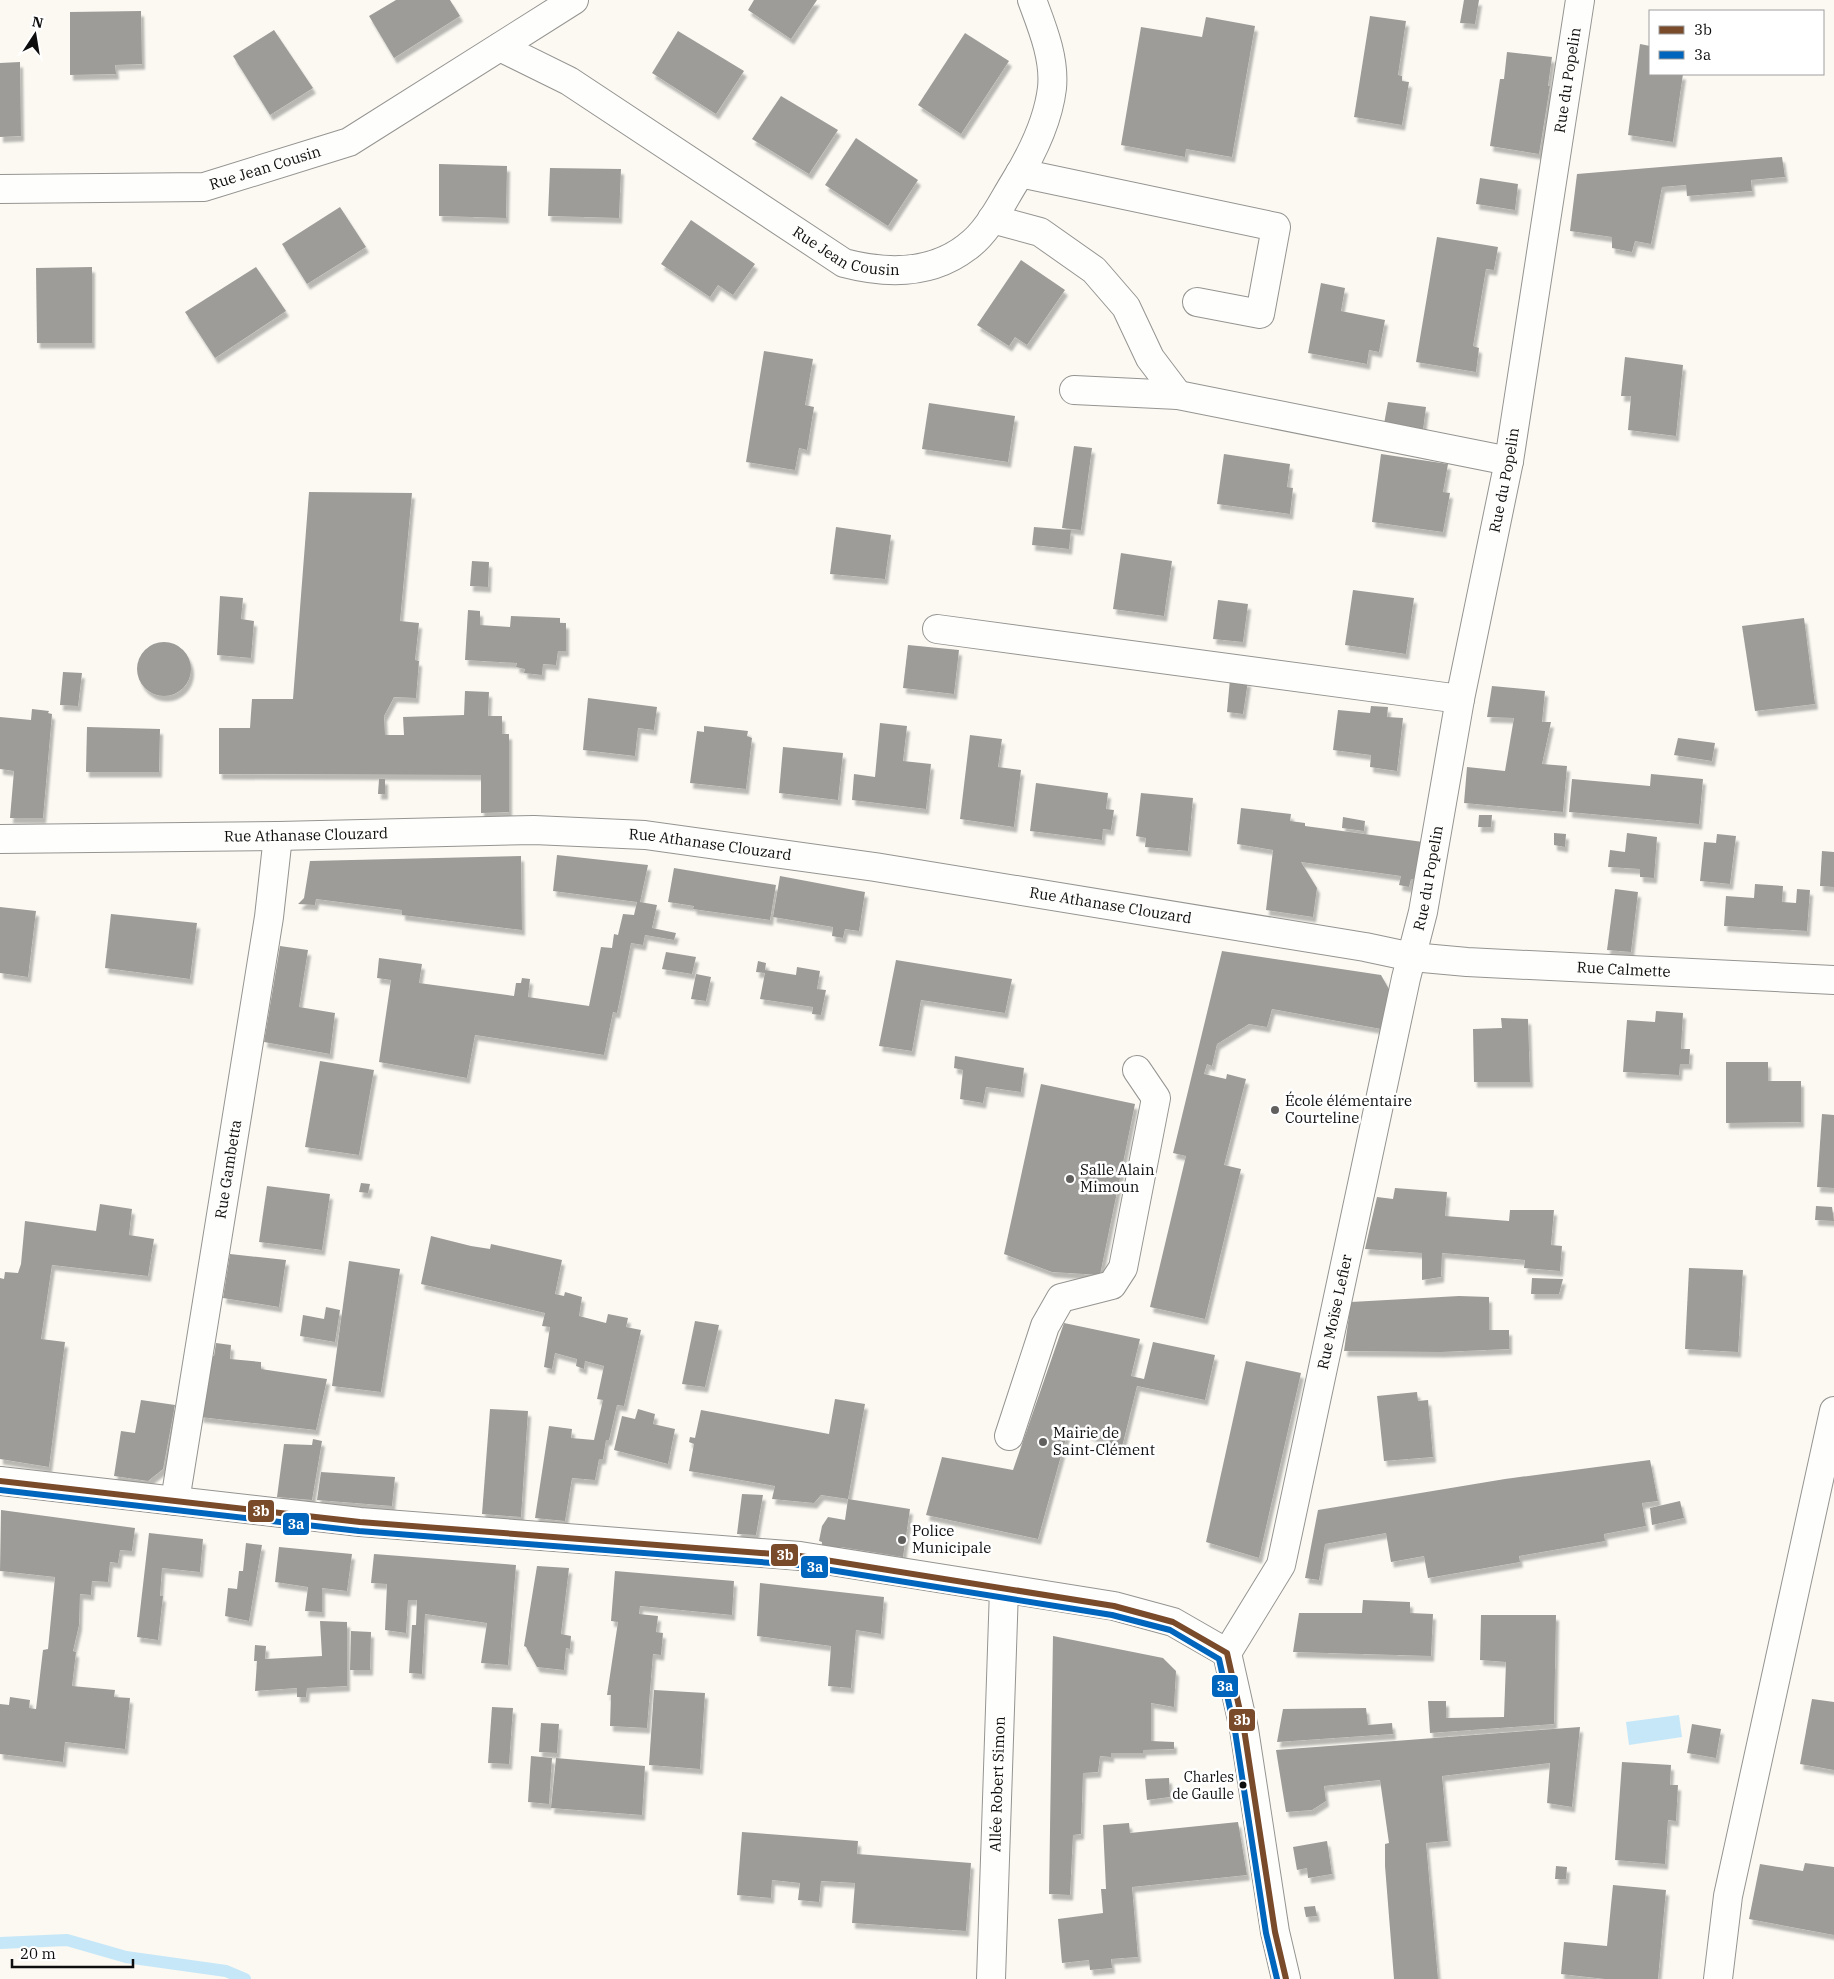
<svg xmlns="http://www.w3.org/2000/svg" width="1834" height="1979" font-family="'IBM Plex Serif',serif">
<defs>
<filter id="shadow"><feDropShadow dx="3" dy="5.5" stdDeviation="1" flood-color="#0004"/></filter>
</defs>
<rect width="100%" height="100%" fill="#fbf9f2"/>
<polygon fill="#c6e7f8" points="1679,1715 1682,1737 1629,1745 1626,1722"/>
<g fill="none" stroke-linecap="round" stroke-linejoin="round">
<polyline stroke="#c6e7f8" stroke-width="12" points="0,1943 67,1940 126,1957 226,1971 245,1979"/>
</g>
<g fill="#9e9c98" filter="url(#shadow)">
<polygon points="396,0 450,0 460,16 394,58 369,16"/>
<polygon points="754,0 817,0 791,39 748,10"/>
<polygon points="1464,0 1479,0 1475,24 1460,23"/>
<polygon points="141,11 142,64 115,65 116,74 70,75 70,12"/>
<polygon points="1370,16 1406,21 1398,75 1402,76 1402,81 1409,82 1402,125 1354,117"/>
<polygon points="1206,17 1255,26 1232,157 1186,149 1185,157 1121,145 1141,27 1202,37"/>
<polygon points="274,30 313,88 270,115 233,56"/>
<polygon points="678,31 744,71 716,114 652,73"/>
<polygon points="965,33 1009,61 961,134 918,105"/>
<polygon points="1640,44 1650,46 1650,74 1683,74 1673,142 1628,135"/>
<polygon points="1507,52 1552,57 1548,86 1550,86 1539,154 1490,146 1500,79 1504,79"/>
<polygon points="20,62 21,136 0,137 0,63"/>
<polygon points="781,96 838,130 809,174 752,139"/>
<polygon points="856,138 918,180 888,226 825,185"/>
<polygon points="1782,157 1785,177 1751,180 1752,191 1687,196 1686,185 1662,187 1651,244 1635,241 1632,252 1612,248 1612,237 1570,231 1577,174"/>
<polygon points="439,164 507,166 506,218 439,216"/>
<polygon points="550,168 621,169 619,218 548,216"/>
<polygon points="1480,178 1518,184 1515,210 1476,204"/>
<polygon points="340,207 366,247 307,284 282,244"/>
<polygon points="691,220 755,264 733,295 718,285 710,297 661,264"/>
<polygon points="1437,237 1498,247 1494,270 1486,269 1473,346 1479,348 1476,372 1416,362"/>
<polygon points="1021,260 1065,290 1027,345 1015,337 1009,346 977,325"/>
<polygon points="92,267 92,343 37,343 36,268"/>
<polygon points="256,267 286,311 215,358 185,312"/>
<polygon points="1321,283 1345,288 1341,311 1385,320 1379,352 1369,350 1367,364 1308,353"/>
<polygon points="764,351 813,359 805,405 814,407 807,450 799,448 795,470 746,462"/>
<polygon points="1625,357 1683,365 1676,436 1628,430 1631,396 1621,396"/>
<polygon points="1388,402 1426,407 1423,430 1384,424"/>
<polygon points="929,403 1015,416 1008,462 922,449"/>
<polygon points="1074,446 1092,448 1081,530 1062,528"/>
<polygon points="1224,454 1290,464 1287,487 1293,488 1290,514 1217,504"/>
<polygon points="1381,454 1448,464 1443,492 1450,493 1443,532 1372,522"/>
<polygon points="309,492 412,493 400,621 419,623 415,660 419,661 416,698 394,697 384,716 385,735 404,735 403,717 464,715 465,691 489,692 488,716 502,716 502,734 509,734 509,812 481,813 481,775 219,774 219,728 250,728 252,699 293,699"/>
<polygon points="836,527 891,535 885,579 830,574"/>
<polygon points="1034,527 1071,530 1069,549 1032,545"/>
<polygon points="1121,553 1172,561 1164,616 1113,609"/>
<polygon points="472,561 489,562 488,587 470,586"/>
<polygon points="1353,590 1414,598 1406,654 1345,645"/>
<polygon points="220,596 243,598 241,619 254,621 251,658 217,655"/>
<polygon points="1218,600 1248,604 1243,642 1213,639"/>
<polygon points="468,610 480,611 480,625 510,627 511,616 560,618 560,623 566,623 566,651 558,651 556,665 543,664 542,675 524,673 525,669 516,667 517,663 465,660"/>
<polygon points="1804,618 1815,704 1755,711 1742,626"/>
<circle cx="164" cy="669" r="27"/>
<polygon points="908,645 959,650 954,694 903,688"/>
<polygon points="63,672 82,673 78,706 60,705"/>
<polygon points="1230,679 1248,681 1243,714 1227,712"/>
<polygon points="1492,686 1545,691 1542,722 1551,722 1542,764 1567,766 1563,812 1464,803 1467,767 1505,771 1514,718 1487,717"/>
<polygon points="588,698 657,707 654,730 638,728 635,756 583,750"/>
<polygon points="1371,706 1388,707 1387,717 1403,718 1397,771 1370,767 1371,755 1333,750 1338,710 1370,713"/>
<polygon points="32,709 49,711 48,713 52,714 43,818 10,818 14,771 0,769 0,717 31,720"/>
<polygon points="880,723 907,726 903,761 931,764 926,809 852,800 854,774 875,777"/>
<polygon points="704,726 748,731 747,736 752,738 746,789 690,783 697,731 704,732"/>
<polygon points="87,727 160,729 159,772 86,772"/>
<polygon points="970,735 1002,739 998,767 1021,770 1014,827 960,819"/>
<polygon points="1678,738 1715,743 1712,761 1674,755"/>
<polygon points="783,747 843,753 838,800 779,793"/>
<polygon points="1651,774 1703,779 1699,824 1569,812 1572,779 1650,786"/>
<polygon points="379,779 385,779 385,794 378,794"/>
<polygon points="1036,783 1108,793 1106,809 1114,810 1111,830 1103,829 1102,840 1030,831"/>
<polygon points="1141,793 1193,798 1188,851 1145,847 1146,838 1136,836"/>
<polygon points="1241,808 1291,814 1290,821 1305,823 1305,826 1423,842 1414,879 1411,879 1409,887 1399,885 1401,876 1301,862 1317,888 1313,917 1266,910 1273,850 1237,844"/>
<polygon points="1479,815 1492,815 1491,827 1478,827"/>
<polygon points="1343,817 1365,821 1364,831 1342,828"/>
<polygon points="1554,833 1566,834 1565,847 1554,845"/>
<polygon points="1627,833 1657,837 1654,878 1640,877 1640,869 1608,867 1610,850 1625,852"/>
<polygon points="1717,834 1736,836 1730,884 1700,881 1704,842 1716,843"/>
<polygon points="1822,851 1834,852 1834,887 1820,886"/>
<polygon points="557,855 648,865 640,902 657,905 652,928 676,933 674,940 645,935 643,945 631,943 617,1013 613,1012 604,1055 475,1035 467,1078 379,1062 391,980 377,978 379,958 422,964 419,983 514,996 516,983 521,983 522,978 530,979 528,997 589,1006 601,947 612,948 614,934 618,935 623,914 634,915 637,902 553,891"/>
<polygon points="521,856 522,930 402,915 402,910 316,899 315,905 298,904 304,898 310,861"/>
<polygon points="674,868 776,885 770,920 693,909 694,906 668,902"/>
<polygon points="780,876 865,892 859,931 845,929 843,938 832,936 833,927 773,917"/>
<polygon points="1755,884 1783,886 1782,902 1796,903 1797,889 1810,890 1807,931 1724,926 1726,896 1754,898"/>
<polygon points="1615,889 1638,892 1631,952 1607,950"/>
<polygon points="0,907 36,911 28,977 0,973"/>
<polygon points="111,914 197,923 190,979 105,968"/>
<polygon points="280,946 308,950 299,1007 335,1013 330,1054 264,1042"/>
<polygon points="1222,951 1381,975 1390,991 1381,1029 1272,1009 1267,1027 1249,1024 1217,1044 1212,1066 1207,1064 1204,1074 1226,1079 1227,1074 1246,1079 1224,1165 1241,1169 1205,1319 1150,1307 1186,1156 1173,1153"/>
<polygon points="666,952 696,957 692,974 662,969"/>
<polygon points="896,960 1012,979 1005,1013 921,1000 912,1051 879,1046"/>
<polygon points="758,961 766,963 765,970 796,975 797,967 820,971 817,989 826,990 821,1015 812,1014 813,1007 760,999 765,973 756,972"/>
<polygon points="696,974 711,977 706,1001 691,999"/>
<polygon points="1656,1011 1683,1013 1681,1049 1690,1049 1689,1064 1680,1064 1679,1075 1623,1072 1627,1020 1655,1022"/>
<polygon points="1501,1018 1528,1019 1530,1082 1474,1082 1473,1029 1502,1028"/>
<polygon points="955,1056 1024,1068 1021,1092 986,1087 983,1103 960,1099 963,1070 954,1068"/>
<polygon points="320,1061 374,1070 359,1155 305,1147"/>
<polygon points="1726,1062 1768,1062 1768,1081 1801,1081 1801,1122 1726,1123"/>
<polygon points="1041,1084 1135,1104 1100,1275 1052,1272 1004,1254"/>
<polygon points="1822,1114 1834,1115 1834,1188 1817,1187"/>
<polygon points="361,1183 370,1184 368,1193 359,1192"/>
<polygon points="267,1186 330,1194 322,1250 259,1242"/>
<polygon points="1395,1188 1447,1192 1445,1216 1509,1221 1510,1210 1554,1210 1551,1245 1562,1246 1560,1271 1524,1268 1525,1260 1442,1253 1441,1277 1422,1280 1422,1253 1365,1249 1377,1197 1393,1199"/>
<polygon points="100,1204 132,1209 129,1235 154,1239 148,1276 52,1265 41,1339 65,1342 49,1467 0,1459 0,1278 4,1279 5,1272 18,1273 21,1264 25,1221 96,1231"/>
<polygon points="1816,1206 1832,1207 1834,1221 1815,1220"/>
<polygon points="431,1236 471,1246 490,1249 491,1244 562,1260 555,1294 564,1296 565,1292 582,1297 579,1316 606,1323 608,1314 628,1318 626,1327 641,1330 624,1406 617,1405 609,1440 606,1440 603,1459 599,1459 595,1480 572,1478 565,1521 535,1518 549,1426 572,1429 571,1438 594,1440 603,1400 597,1399 604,1366 585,1361 584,1369 576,1366 577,1359 555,1353 552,1369 544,1367 550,1327 542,1326 545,1313 421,1284"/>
<polygon points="230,1254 286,1260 279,1307 223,1298"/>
<polygon points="349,1261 400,1269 381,1392 332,1386"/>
<polygon points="1689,1268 1743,1270 1738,1352 1685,1349"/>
<polygon points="1532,1278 1563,1279 1559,1294 1531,1294"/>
<polygon points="1459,1296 1489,1297 1489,1330 1509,1330 1509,1349 1441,1352 1344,1351 1351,1302"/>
<polygon points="326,1307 340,1310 335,1342 300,1336 303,1315 324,1319"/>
<polygon points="695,1321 719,1325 705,1387 682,1384"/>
<polygon points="1064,1323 1140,1339 1131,1376 1144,1379 1153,1342 1215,1355 1205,1400 1137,1386 1122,1447 1069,1427 1038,1539 926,1515 942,1457 1013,1470"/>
<polygon points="216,1343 231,1345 230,1359 261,1362 261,1369 327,1379 316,1430 200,1417 209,1356 214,1356"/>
<polygon points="1246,1361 1301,1373 1259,1558 1206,1542"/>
<polygon points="1417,1392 1418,1401 1428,1400 1433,1457 1384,1461 1377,1396"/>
<polygon points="835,1399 865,1404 848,1499 821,1495 814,1503 772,1499 775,1486 689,1471 694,1444 689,1442 690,1437 695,1438 701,1410 829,1434"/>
<polygon points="141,1400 175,1405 163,1469 148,1481 114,1476 121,1431 135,1433"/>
<polygon points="490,1409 528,1411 521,1517 482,1514"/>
<polygon points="638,1409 655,1414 653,1424 675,1429 668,1464 614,1450 622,1416 635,1419"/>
<polygon points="313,1439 322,1441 312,1500 277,1497 284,1444 312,1445"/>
<polygon points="1650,1460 1658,1501 1642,1503 1646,1526 1604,1534 1605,1541 1519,1556 1520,1562 1428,1578 1424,1556 1391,1562 1386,1533 1325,1544 1319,1580 1305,1578 1318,1510 1505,1479"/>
<polygon points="321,1472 395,1477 392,1506 317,1500"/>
<polygon points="742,1494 763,1495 756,1535 737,1534"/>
<polygon points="848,1499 910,1509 903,1557 841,1547 840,1550 822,1546 822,1542 819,1541 822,1526 828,1517 845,1520"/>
<polygon points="1680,1501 1684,1518 1652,1525 1650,1508"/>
<polygon points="1,1510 135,1528 132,1551 120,1550 118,1563 110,1562 108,1582 92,1581 91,1595 80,1594 79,1625 73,1651 76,1652 72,1686 115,1690 114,1697 130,1698 125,1749 65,1742 63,1762 0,1754 0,1704 9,1705 10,1697 30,1700 29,1708 36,1709 43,1650 48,1649 55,1577 0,1571"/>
<polygon points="149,1533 203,1539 200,1572 162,1568 160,1596 163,1596 158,1640 137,1637"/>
<polygon points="246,1543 262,1545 249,1621 225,1616 228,1588 237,1589 239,1571 243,1571"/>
<polygon points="279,1547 352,1554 347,1591 322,1588 322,1612 305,1611 308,1587 275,1582"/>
<polygon points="374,1554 516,1565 508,1665 481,1663 487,1623 425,1614 422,1674 409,1673 412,1625 416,1625 417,1600 408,1600 406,1633 385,1630 387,1584 371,1583"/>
<polygon points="537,1566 569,1568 561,1634 571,1636 570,1649 566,1648 564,1670 537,1667 526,1647 524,1646"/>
<polygon points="615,1571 734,1581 732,1615 640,1606 639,1614 658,1616 656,1632 663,1633 661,1655 653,1654 647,1728 610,1726 611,1695 607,1695 618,1622 611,1621"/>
<polygon points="760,1583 884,1597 881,1634 856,1630 851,1688 828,1686 831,1646 757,1636"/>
<polygon points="1363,1600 1410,1602 1410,1613 1433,1614 1431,1656 1293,1652 1299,1613 1362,1613"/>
<polygon points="1481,1615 1556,1615 1554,1724 1430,1733 1428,1701 1446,1701 1446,1718 1504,1717 1506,1662 1480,1660"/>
<polygon points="320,1621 347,1622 347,1686 307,1688 306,1697 297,1697 297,1688 255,1691 257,1661 254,1661 255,1645 266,1646 265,1659 322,1656"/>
<polygon points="351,1631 371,1632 370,1670 350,1670"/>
<polygon points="1053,1636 1163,1658 1176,1671 1174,1707 1151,1703 1151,1741 1174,1742 1174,1749 1143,1750 1143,1753 1111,1753 1111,1757 1100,1756 1098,1772 1083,1773 1081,1834 1073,1835 1070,1895 1049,1894"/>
<polygon points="654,1690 705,1693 700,1769 649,1765"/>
<polygon points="1812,1699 1834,1702 1834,1770 1800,1764"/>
<polygon points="492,1707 513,1708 509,1764 488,1763"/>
<polygon points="1366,1708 1368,1725 1392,1723 1393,1734 1277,1742 1283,1709"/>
<polygon points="541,1723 559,1724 557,1753 539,1752"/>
<polygon points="1692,1724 1721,1729 1716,1758 1687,1753"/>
<polygon points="1580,1727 1572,1807 1547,1803 1550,1763 1442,1776 1448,1841 1426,1843 1438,1979 1394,1979 1385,1866 1385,1844 1389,1843 1380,1780 1324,1786 1326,1801 1312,1810 1286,1812 1276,1750"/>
<polygon points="531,1756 552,1758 549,1804 528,1802"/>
<polygon points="556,1758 645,1766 642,1815 551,1808"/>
<polygon points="1622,1762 1671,1765 1670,1785 1678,1785 1676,1821 1668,1820 1665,1864 1615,1860"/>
<polygon points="1169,1778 1170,1797 1147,1800 1145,1779"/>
<polygon points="1238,1822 1247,1875 1132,1887 1138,1957 1111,1959 1112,1968 1090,1970 1089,1960 1062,1963 1058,1919 1103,1913 1101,1889 1106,1889 1103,1825 1129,1823 1130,1833"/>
<polygon points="742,1832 858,1841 857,1854 971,1863 966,1931 852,1923 855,1883 821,1881 819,1902 798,1900 800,1883 772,1880 771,1898 737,1895"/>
<polygon points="1327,1841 1332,1874 1308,1878 1307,1868 1297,1870 1293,1847"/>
<polygon points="1805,1863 1834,1867 1834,1935 1749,1919 1760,1864 1803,1871"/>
<polygon points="1556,1866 1567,1867 1566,1879 1555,1879"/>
<polygon points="1613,1885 1666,1890 1658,1979 1605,1979 1561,1974 1564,1942 1607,1946"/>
<polygon points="1315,1906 1317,1916 1306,1917 1304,1907"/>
</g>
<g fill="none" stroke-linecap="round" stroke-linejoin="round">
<g stroke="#959491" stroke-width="30">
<g id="minor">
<path id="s1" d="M500 47 569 81 844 263C886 274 931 275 967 247 988 232 1001 204 1014 183 1032 154 1048 122 1052 88 1055 58 1042 27 1032 0"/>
<polyline points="1020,173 1276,227 1260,314 1197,302"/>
<path id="s2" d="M0 189 204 187 349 142 574 0"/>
<polyline points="992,219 1040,232 1094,270 1126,307 1150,358 1178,395"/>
<polyline points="1074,390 1178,395 1509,461"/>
<polyline points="937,629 1460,699"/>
<path id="s3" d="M0 839 278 836 534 830 645 835 875 867 1365 947 1412 957 1467 962 1834 980"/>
<polyline points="1009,1436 1045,1326 1061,1298 1112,1285 1123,1268 1156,1098 1137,1070"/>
<polyline points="0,1481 360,1522 800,1556 1114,1606 1173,1622 1227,1653"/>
<path id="s4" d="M175 1501 269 917 278 836"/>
<path id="s5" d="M1227 1653 1281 1565 1406 978 1423 912 1460 699 1509 461 1580 0"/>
<polyline points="1227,1653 1244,1729 1275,1932 1286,1979"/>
<path id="s6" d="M991 1979 1004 1589"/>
<polyline points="1718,1979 1728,1896 1834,1411"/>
</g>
</g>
<use href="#minor" stroke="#fefefd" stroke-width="28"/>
<g stroke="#fff" stroke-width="10">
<polyline id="bus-1" points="0,1481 360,1522 800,1556 1114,1606 1173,1622 1227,1653 1244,1729 1275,1932 1286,1979"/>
</g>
<g stroke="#fff" stroke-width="10">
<polyline id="bus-2" points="0,1490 359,1531 799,1565 1112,1615 1170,1630 1219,1659 1235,1731 1266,1933 1277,1979"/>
</g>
<use href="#bus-1" stroke="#7a4b2a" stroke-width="6"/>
<use href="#bus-2" stroke="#0065bd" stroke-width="6"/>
</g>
<g fill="#61605e" stroke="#fff" stroke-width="2">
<circle cx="1275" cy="1110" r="5"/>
<circle cx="1070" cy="1179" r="5"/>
<circle cx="1043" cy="1442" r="5"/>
<circle cx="902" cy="1540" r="5"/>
</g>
<circle fill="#0e0e0e" stroke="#fff" stroke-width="2" cx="1243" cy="1785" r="4.5"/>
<g text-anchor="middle" stroke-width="5" stroke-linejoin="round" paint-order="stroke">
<g font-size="14" fill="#0e0e0e" stroke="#fff" text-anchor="end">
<text x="1234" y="1782">Charles<tspan x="1234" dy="17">de Gaulle</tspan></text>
</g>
<g font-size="15" fill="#0e0e0e" stroke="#fff">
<text dy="5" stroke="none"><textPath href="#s5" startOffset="1616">Rue du Popelin</textPath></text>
<text dy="5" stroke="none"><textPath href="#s2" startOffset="268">Rue Jean Cousin</textPath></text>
<text dy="5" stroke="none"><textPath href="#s1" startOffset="405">Rue Jean Cousin</textPath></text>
<text dy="5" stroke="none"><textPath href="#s5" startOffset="1211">Rue du Popelin</textPath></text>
<text dy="5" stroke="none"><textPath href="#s3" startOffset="306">Rue Athanase Clouzard</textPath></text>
<text dy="5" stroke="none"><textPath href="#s3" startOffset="711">Rue Athanase Clouzard</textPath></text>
<text dy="5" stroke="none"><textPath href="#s5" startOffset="806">Rue du Popelin</textPath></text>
<text dy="5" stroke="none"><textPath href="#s3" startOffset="1116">Rue Athanase Clouzard</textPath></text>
<text dy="5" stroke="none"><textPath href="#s3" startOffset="1634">Rue Calmette</textPath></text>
<text dy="5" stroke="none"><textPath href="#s4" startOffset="336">Rue Gambetta</textPath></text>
<text dy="5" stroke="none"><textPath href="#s5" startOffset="362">Rue Moïse Lefier</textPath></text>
<text dy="5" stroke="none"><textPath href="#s6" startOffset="195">Allée Robert Simon</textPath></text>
</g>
<g font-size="15" fill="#0e0e0e" stroke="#fff" text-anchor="start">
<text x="1285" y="1106">École élémentaire<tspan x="1285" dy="17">Courteline</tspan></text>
<text x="1080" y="1175">Salle Alain<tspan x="1080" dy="17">Mimoun</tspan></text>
<text x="1053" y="1438">Mairie de<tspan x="1053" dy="17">Saint-Clément</tspan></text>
<text x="912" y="1536">Police<tspan x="912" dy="17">Municipale</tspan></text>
</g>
</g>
<g stroke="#fff" stroke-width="2">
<rect x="247" y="1499" width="28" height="24" rx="5" fill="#7a4b2a"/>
<rect x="282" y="1512" width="28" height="24" rx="5" fill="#0065bd"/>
<rect x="770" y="1543" width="29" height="24" rx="5" fill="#7a4b2a"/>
<rect x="800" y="1555" width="29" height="24" rx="5" fill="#0065bd"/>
<rect x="1211" y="1674" width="28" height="24" rx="5" fill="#0065bd"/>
<rect x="1228" y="1708" width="28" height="24" rx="5" fill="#7a4b2a"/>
</g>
<g font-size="14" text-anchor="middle" font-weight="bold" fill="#fff">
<text x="261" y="1516">3b</text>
<text x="296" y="1529">3a</text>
<text x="785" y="1560">3b</text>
<text x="815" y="1572">3a</text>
<text x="1225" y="1691">3a</text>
<text x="1242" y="1725">3b</text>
</g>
<rect x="1649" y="10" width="175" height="65" fill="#ffffff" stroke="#9f9f9f"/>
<rect x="1659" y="26" width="25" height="8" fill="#7a4b2a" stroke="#9f9f9f"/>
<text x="1694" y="35" font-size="15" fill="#0e0e0e">3b</text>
<rect x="1659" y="51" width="25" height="8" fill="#0065bd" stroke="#9f9f9f"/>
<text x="1694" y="60" font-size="15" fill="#0e0e0e">3a</text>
<g transform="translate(35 35) rotate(12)" stroke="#ffffff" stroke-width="4" paint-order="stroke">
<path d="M0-4L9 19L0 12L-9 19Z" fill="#0e0e0e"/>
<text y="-8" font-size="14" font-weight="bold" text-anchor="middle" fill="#0e0e0e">N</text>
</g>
<path d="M12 1959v8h121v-8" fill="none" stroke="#0e0e0e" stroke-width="2.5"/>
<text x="20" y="1959" font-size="15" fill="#0e0e0e" stroke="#ffffff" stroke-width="4" paint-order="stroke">20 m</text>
</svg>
